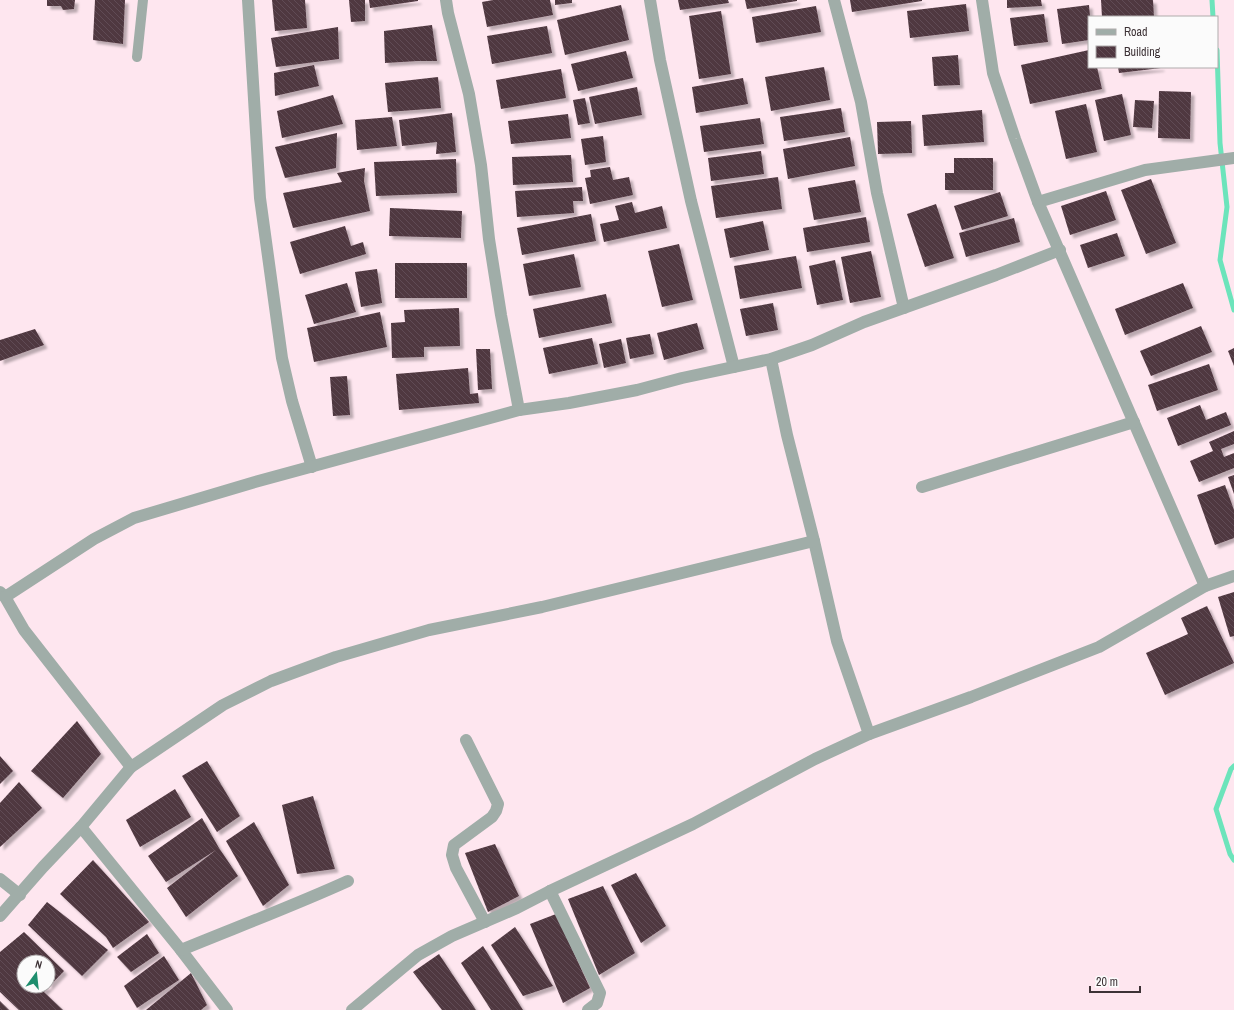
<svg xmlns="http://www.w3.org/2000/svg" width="1234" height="1010" font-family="'Archivo Narrow',sans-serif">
<defs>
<pattern id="building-back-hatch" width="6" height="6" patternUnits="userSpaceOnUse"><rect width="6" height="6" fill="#4f3740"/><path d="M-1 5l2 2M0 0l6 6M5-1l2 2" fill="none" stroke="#614c54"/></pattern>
<filter id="shadow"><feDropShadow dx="3.5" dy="3.5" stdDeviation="1" flood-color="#0004"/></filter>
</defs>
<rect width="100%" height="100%" fill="#fee6ef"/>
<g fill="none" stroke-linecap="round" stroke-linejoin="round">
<g stroke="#6ce4bb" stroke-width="5">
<polyline points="1212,0 1213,17"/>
<polyline points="1217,50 1220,143 1227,207 1220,260 1234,310"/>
<polyline points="1234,766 1231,769 1216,809 1230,854 1234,860"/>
</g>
</g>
<g fill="url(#building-back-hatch)" fill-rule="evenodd" filter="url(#shadow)">
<polygon points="47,0 75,0 74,9 63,10 61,6 47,6"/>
<polygon points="95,0 125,0 123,44 93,40"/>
<polygon points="272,0 305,0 307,28 275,31"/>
<polygon points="349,0 365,0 365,21 351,22"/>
<polygon points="369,0 418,0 418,1 370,8"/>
<polygon points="493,0 550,0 553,15 487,27 482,2"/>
<polygon points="555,0 572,0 572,3 555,5"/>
<polygon points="678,0 728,0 729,3 680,10"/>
<polygon points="745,0 797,0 797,1 747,9"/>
<polygon points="850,0 922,0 922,1 852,12"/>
<polygon points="1007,0 1041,0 1042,6 1007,8"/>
<polygon points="1101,0 1153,0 1154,17 1102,17"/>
<polygon points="966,4 969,31 910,38 907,11"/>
<polygon points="621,5 629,40 565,55 557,20"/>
<polygon points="1089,5 1090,17 1089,17 1089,40 1062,44 1057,9"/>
<polygon points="816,6 821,32 756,43 752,17"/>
<polygon points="721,11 731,74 699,79 689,16"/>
<polygon points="1044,14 1048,42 1014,46 1010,18"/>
<polygon points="432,25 437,61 418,61 385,63 384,31"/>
<polygon points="547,26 552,53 492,64 487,36"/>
<polygon points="338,27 339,59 276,67 271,38"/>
<polygon points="1089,50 1089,67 1097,67 1102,89 1030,104 1021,65"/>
<polygon points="626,51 633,78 578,91 571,64"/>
<polygon points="958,55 960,85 934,86 932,57"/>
<polygon points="314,65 319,86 275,96 274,73"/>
<polygon points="824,67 830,100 771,111 765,77"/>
<polygon points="1118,67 1161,67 1161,68 1119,73"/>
<polygon points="561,69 566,98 501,109 496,80"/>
<polygon points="438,77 441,108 388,112 385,83"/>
<polygon points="743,78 748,104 696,113 692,87"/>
<polygon points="637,87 642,115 595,124 589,97"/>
<polygon points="1159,91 1191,92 1190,139 1158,138"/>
<polygon points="1122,94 1131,135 1104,141 1095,100"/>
<polygon points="333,95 343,124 282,138 277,111"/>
<polygon points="585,98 590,123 578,125 573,100"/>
<polygon points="1135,100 1154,101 1152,128 1133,127"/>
<polygon points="1086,104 1097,152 1066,159 1055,111"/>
<polygon points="841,108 845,132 784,141 780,117"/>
<polygon points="982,110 984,142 924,146 922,115"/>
<polygon points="452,113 456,152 436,154 437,142 402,146 399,120"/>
<polygon points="568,114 571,138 511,144 508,121"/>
<polygon points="392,117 397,146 357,150 355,120"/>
<polygon points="760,118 764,144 704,152 700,126"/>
<polygon points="911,121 912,153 878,154 877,122"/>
<polygon points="337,133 336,168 285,178 275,147"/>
<polygon points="603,136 606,162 585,165 581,139"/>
<polygon points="850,137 855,166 788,179 783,149"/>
<polygon points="761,151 764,174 711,181 708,158"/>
<polygon points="571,155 573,182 513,185 512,157"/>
<polygon points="954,158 993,158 993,190 945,190 945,173 954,173"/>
<polygon points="456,159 457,193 376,196 374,162"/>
<polygon points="610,167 613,180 629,177 633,195 590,204 585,178 591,177 590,170"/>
<polygon points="365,168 364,181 370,211 293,228 283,193 342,182 337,173"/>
<polygon points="778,177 782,209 716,218 711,186"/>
<polygon points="1151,179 1176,243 1146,254 1121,190"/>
<polygon points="855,180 861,212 814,220 808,188"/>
<polygon points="582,187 583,201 573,201 574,213 517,217 515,191"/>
<polygon points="1106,191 1116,220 1070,235 1061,206"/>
<polygon points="1000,192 1008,216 962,230 954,206"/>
<polygon points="632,202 635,213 662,206 667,228 604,242 600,224 619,220 615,206"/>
<polygon points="936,204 954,258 925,267 907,214"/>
<polygon points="390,208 462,211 461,238 389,236"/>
<polygon points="591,214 596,241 522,255 517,228"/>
<polygon points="866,217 870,242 807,252 803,228"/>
<polygon points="1014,218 1020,242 966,257 959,233"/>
<polygon points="763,221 769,250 730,258 724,229"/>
<polygon points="345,226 351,246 363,242 366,254 300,274 290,242"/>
<polygon points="1117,233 1125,256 1088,268 1080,245"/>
<polygon points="679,244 693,300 662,307 648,251"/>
<polygon points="871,251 881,297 850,303 841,257"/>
<polygon points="574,254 581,287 529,296 523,264"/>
<polygon points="796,256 802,288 740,299 734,266"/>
<polygon points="835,260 843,300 817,305 809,266"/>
<rect x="395" y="263" width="72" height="35"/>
<polygon points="377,269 382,303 361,307 355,272"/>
<polygon points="347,283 356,312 314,324 305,295"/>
<polygon points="1183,283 1193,308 1125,335 1115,309"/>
<polygon points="606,294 612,323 539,338 533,309"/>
<polygon points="773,303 778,330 746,336 740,309"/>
<polygon points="459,308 460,346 424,347 424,357 392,358 391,323 405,322 404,310"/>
<polygon points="380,312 387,347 314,362 307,328"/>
<polygon points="697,323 704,349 664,360 657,333"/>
<polygon points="1201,326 1212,352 1151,376 1140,351"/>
<polygon points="35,329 44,345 0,361 0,340"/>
<polygon points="650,334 654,354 630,359 626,338"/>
<polygon points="592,338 598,364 549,374 543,348"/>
<polygon points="621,339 626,363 604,368 599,344"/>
<polygon points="1234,348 1234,366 1228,351"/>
<polygon points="476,349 490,349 492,389 478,390"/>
<polygon points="1209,364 1218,390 1157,411 1148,385"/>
<polygon points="468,368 470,394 478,393 479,403 399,410 396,374"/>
<polygon points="347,376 350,415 333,416 330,377"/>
<polygon points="1200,405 1206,420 1226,412 1231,425 1178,446 1167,418"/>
<polygon points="1234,431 1234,444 1221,449 1224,457 1234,453 1234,468 1199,482 1190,461 1213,451 1209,442"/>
<polygon points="1234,475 1234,494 1228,477"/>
<polygon points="1225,485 1234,510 1234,538 1215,545 1197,495"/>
<polygon points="1234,592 1234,636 1230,637 1218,597"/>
<polygon points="1207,606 1234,663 1165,695 1146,653 1188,634 1181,618"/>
<polygon points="77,721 101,754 63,798 31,771"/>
<polygon points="0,756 13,771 0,784"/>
<polygon points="207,761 240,816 217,832 182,776"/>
<polygon points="19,782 42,808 0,847 0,803"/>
<polygon points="175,789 191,817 140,847 126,820"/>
<polygon points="313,796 335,869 297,874 282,805"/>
<polygon points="202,818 219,848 238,876 186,917 167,888 216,850 166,882 148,856"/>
<polygon points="254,822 289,885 263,906 226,841"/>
<polygon points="495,844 519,896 488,912 465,853"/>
<polygon points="93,860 149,922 113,948 106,937 60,894"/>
<polygon points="636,873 666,926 641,943 611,885"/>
<polygon points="603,886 635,953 599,975 568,899"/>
<polygon points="47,902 108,950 82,976 28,925"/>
<polygon points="556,914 590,988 563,1003 530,924"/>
<polygon points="515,927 553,986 523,996 491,945"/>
<path d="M24 932 64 971 44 992 63 1010H19L0 992V952ZM24 962H48V986H24Z"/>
<polygon points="147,934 159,953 131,972 117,957"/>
<polygon points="483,946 523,1010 491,1010 461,963"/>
<polygon points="439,954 476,1010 442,1010 413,972"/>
<polygon points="164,956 179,980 137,1008 124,986"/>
<polygon points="191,973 207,1005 201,1010 146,1010"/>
<polygon points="0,1001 9,1010 0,1010"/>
</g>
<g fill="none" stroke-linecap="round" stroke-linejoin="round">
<polyline stroke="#a0ada8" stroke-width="10" points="137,57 143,0"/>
<g stroke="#a0ada8" stroke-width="12">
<polyline points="248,0 260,198 282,358 292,401 312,467"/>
<polyline points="446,0 448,13 469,94 481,165 489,239 501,315 519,410"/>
<polyline points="650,0 660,60 691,201 734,367"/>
<polyline points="834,0 861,102 877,193 904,308"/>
<polyline points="982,0 993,73 1015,139 1038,202 1205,586"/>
<polyline points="1038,202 1145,170 1234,158"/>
<polyline points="771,359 787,435 814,541 837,641 869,734"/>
<polyline points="922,487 1134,422"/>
<polyline points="0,592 5,597 24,630 131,767"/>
<polyline points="5,597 94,539 134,518 255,482 519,410 569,403 637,390 682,378 771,359 812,345 864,322 996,275 1060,250"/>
<polyline points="466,740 498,804 496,811 492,817 454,845 452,855 456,868 485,922"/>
<polyline points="81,827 181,950 227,1010"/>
<polyline points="0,879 20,895"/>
<polyline points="550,891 600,993 597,1003 588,1010"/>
<polyline points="0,916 43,867 81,827 131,767 223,705 271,681 336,657 429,630 542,607 814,541"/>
<path d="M181 950C237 927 293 906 348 881"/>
<polyline points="352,1010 418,955 452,936 517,908 550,891 693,824 815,759 869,734 971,697 1099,647 1205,586 1234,576"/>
</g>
</g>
<rect x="1088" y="16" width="130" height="52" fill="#fbfbfb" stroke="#afabac"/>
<rect x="1096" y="29" width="20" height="6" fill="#a0ada8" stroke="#afabac"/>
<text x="1124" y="36" font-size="12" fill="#3d3236">Road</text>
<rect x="1096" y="46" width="20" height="12" fill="url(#building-back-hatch)" stroke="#afabac"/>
<text x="1124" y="56" font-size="12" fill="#3d3236">Building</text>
<g transform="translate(36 974) rotate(15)"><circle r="19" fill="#fbfbfb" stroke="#afabac"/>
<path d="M0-3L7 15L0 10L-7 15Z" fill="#1e8e6e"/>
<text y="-6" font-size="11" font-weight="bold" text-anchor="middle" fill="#3d3236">N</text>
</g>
<path d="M1090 986v6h50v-6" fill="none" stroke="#3d3236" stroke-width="2"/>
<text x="1096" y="986" font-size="12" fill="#3d3236" stroke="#fbfbfb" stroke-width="3" paint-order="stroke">20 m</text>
</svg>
